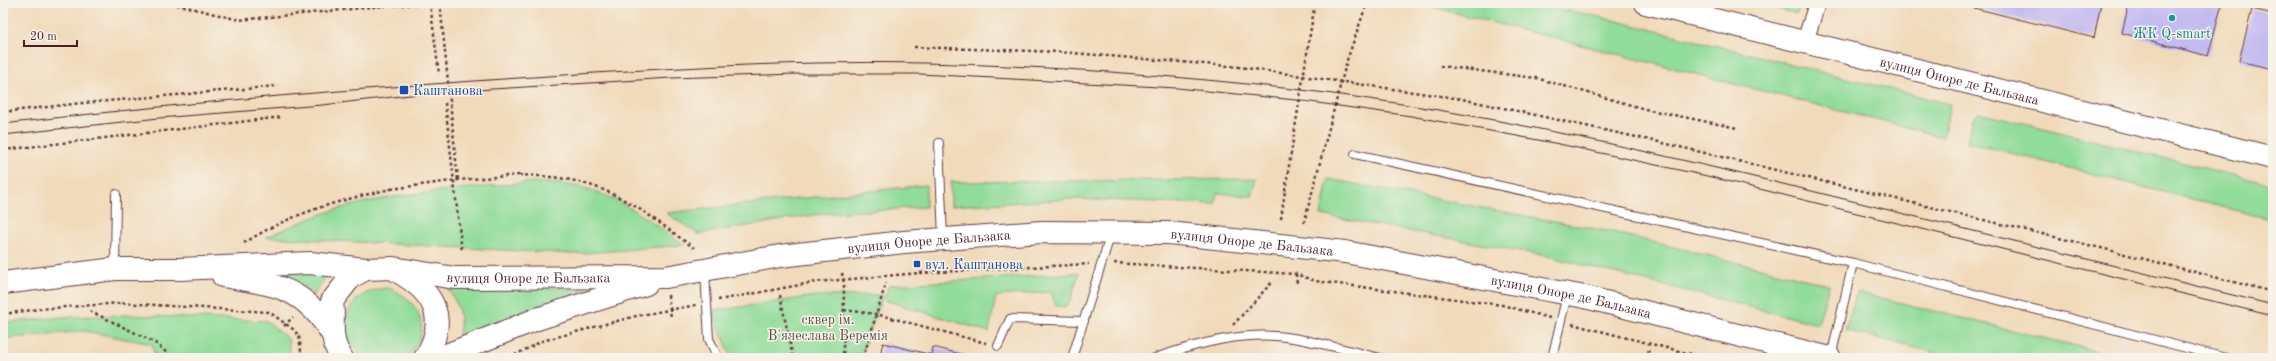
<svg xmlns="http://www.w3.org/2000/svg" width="2276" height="361" font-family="'Old Standard TT',serif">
<rect width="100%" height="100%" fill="#f7f3e8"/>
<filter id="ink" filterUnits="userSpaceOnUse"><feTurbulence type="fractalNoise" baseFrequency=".025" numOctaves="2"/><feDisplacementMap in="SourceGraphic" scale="8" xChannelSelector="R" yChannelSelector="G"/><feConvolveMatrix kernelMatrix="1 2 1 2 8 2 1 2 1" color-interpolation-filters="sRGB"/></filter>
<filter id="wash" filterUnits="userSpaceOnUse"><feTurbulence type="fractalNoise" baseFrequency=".012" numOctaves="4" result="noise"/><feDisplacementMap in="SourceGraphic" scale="16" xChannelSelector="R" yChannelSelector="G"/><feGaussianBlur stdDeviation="0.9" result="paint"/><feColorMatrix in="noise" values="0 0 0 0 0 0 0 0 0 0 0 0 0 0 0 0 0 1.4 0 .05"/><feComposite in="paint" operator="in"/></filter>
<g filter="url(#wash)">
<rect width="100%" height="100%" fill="#f1daba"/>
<g fill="#90dc99" stroke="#6d7e62">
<polygon points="1416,3 1528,3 1605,18 1950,104 1943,137"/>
<polygon points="1756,3 1792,3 1799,5 1797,14"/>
<polygon points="1979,112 2273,185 2273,220 1967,142 1972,118"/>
<polygon points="1257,179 1252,196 1217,193 1215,204 1074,199 951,206 951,182"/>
<polygon points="1328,179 1612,232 1829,285 1818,324 1547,256 1321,215"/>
<path d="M532 182C546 183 561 183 575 186 613 192 654 223 684 245L574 254 266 237C292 226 318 214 345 207 406 191 471 189 532 182Z"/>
<polygon points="926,185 926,207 820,214 698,234 666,213"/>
<path d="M331 269 314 295C295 279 274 276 251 272Z"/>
<polygon points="1079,273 1070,302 1065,307 1056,306 1051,292 996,296 989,332 884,300 889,285"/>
<path d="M445 285 588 289 457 341C464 318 459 304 445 285Z"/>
<path d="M388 288C413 296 433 323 414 348 412 352 408 357 403 358 392 361 375 358 363 358 331 330 346 290 388 288Z"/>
<polygon points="1857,292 2125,358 1956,358 1845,330"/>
<polygon points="883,295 860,358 732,358 712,311 816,296"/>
<polygon points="131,315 267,321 288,339 291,358 155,358 152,344 84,331 3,339 3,323 63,317"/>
</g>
<g id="blocks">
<g fill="#c3baf1">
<polygon points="1954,3 2101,3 2094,38"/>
<polygon points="2129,3 2222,3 2208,56 2122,33"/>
<polygon points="2252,9 2273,14 2273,69 2239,61"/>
<polygon points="883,343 932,355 933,347 976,358 879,358"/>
</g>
</g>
</g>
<g filter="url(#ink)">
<use href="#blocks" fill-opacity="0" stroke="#633b40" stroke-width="1"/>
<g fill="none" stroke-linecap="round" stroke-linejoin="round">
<g stroke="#633b40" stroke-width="10">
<g id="lane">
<polyline points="939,143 943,238"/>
<polyline points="1355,154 1853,263 2226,358"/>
<polyline points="115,269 116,194"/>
<polyline points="705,272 709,339 718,358"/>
<polyline points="998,346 1010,319 1084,321"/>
<polyline points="1831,357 1853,263"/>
<polyline points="1072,358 1111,233"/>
<path d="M1155 358C1198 343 1247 330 1293 338 1322 343 1351 351 1380 358"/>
<polyline points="1552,358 1567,295"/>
</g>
</g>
<g stroke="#633b40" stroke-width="18">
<polyline id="street" points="1805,42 1817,3"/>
</g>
<g stroke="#633b40" stroke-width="24">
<g id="secondary">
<path id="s1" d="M1646 3 2273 158"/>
<path d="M397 271C435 292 449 319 425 358"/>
<path d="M223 276C274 285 301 285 331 332"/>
<polyline points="3,283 115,269 180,269 310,263 366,269"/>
<path id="s2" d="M342 358C328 339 335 322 332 301L351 277 366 269 393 268 455 278 666 277 780 256 904 242 1041 232 1169 233 1345 252 1585 297 1830 358"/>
<polyline points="439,358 537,319 646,284"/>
</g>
</g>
<g stroke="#633b40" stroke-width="2.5" stroke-dasharray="3 3" stroke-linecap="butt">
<polyline points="171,3 239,20 383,6"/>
<polyline points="430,3 439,74"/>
<polyline points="914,47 1061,52 1239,67 1462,99 1659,142 2109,250 2273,292"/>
<polyline points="1440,66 1536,78 1645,109 1737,128"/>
<polyline points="445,103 462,252"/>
<polyline points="3,112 73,104 278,86"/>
<polyline points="3,150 282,117"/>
<path d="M519 175C542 176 564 177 586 184 626 195 661 224 694 248"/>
<polyline points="1281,219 1285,191"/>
<polyline points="1304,223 1347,60 1367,3"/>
<path d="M244 243C292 213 336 201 391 189"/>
<polyline points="1114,263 1296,274 1315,281 1502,305 1550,318"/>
<polyline points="842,273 844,286 843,358"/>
<polyline points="1296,274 1297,284"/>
<polyline points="668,295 671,317"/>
<polyline points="780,295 793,358"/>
<polyline points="718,300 816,282 920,273 1089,264"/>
<polyline points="844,310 876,314 986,343"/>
<polyline points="90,311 154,342 173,358"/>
<polyline points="3,314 39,309 122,303 269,312 293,329 299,336 302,358"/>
<polyline points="1572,324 1707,358"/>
<polyline points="1233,325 1273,281"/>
<polyline points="284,326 293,317"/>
<polyline points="509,358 542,341 636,316 696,305"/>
<polyline points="831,358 843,355 864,355 886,283"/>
<polyline points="1645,358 1649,350"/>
</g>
<use href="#lane" stroke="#fff" stroke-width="8"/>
<use href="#street" stroke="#fff" stroke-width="16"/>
<use href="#secondary" stroke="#fff" stroke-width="22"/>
<g stroke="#4a1f2b" stroke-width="1">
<path d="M3 124C160 105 317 92 474 81 624 71 774 60 924 63 1047 66 1170 75 1293 89 1476 110 1657 153 1836 197 1982 233 2127 269 2273 305"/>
<polyline points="3,135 159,118 322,105 428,93 671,78 797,74 920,74 1177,88 1296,100 1411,116 1559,144 1707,176 2273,316"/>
</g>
<g stroke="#633b40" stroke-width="2.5" stroke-dasharray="3 3" stroke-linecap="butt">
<polyline points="440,3 458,180"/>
<polyline points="383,6 443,3"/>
<polyline points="391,189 458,180 519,175"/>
<polyline points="1285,191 1315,3"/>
</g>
</g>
</g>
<circle fill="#0f9aa8" stroke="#f7f3e8" stroke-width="1.5" cx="2172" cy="18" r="4"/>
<g fill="#1a4fb4" stroke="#f7f3e8" stroke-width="1.5">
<rect x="399" y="85" width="10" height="10" rx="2"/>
<rect x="913" y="260" width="8" height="8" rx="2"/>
</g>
<g text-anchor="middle" stroke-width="3" stroke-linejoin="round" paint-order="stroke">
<g font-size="14" fill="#0d838f" stroke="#f7f3e8">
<text x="2172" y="38">ЖК Q-smart</text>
</g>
<g font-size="14" fill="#4a1f2b" stroke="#f7f3e8">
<text dy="5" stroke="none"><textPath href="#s1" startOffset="323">вулиця Оноре де Бальзака</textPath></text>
<text dy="5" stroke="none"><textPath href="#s2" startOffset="673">вулиця Оноре де Бальзака</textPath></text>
<text dy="5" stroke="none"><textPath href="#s2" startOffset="997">вулиця Оноре де Бальзака</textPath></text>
<text dy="5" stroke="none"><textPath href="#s2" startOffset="270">вулиця Оноре де Бальзака</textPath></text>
<text dy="5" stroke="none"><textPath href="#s2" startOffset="1321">вулиця Оноре де Бальзака</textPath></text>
</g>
<g font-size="14" fill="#164399" stroke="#f7f3e8" text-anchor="start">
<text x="413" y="95">Каштанова</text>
<text x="925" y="269">вул. Каштанова</text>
</g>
<g font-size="14" fill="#5c4e46" stroke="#f7f3e8">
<text x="828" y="324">сквер ім.<tspan x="828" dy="16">В'ячеслава Веремія</tspan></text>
</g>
</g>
<rect width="2276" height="361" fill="none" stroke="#f7f3e8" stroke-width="16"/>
<path d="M24 40v6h53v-6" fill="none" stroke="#4a1f2b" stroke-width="2"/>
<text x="30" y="40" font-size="12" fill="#4a1f2b" stroke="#f7f3e8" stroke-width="3" paint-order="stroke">20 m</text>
</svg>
